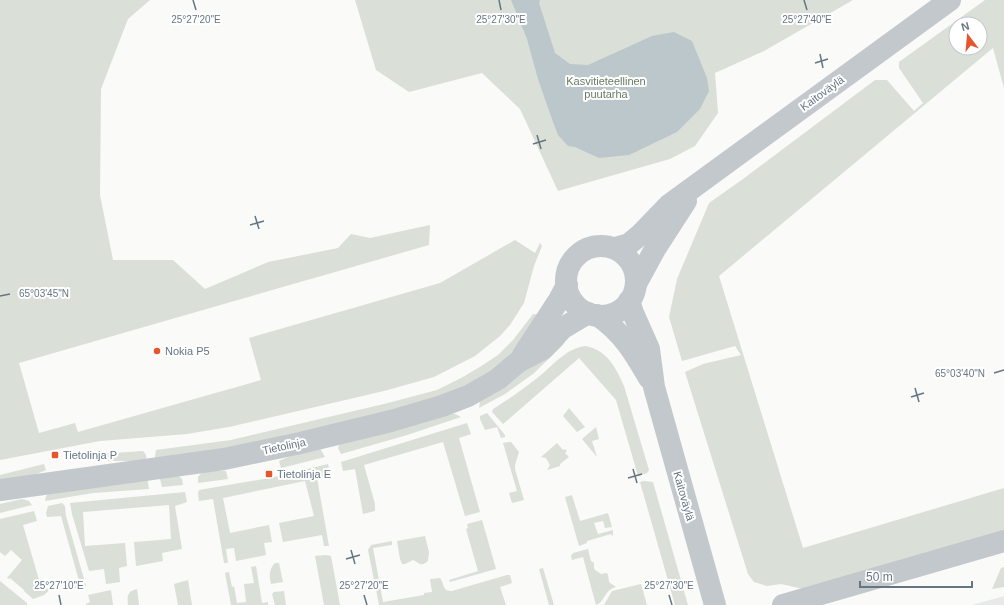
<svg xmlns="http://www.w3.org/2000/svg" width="1004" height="605" font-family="Arial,sans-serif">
<rect width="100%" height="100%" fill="#fafaf8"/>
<polygon fill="#e8e9e9" points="1004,596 1004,605 972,605"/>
<g fill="#dadfd7" fill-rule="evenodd">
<polygon points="0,0 150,0 128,19 101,89 100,195 113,260 173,260 205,289 268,262 338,248 351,234 370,238 430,225 429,245 19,363 39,433 75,423 78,432 261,380 249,338 440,283 515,240 535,253 540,243 542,246 534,266 524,303 510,325 500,336 475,356 434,377 384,391 229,427 187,434 100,441 0,460"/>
<polygon points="355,0 853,0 764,51 715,73 718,113 695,146 670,159 558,191 520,109 482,73 409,92 376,70"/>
<path d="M985 0H1004V88L993 48 719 276 803 548 1004 488V533L803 589 781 584 767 586 754 582 748 574 685 372 703 364 741 355 735 346 682 361 669 317 677 279 709 203 743 179 875 80H887L914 111 923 103 899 68V62ZM956 24H980V48H956Z"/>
<polygon points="533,314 544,315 503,364 440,399 294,436 155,460 155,456 156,450 231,440 388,403 437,390 463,377 483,365 498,355 513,340"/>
<polygon points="565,340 564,344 533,374 505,394 479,408 480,401"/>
<path d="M586 346C607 350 616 368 624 386L649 470 647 473 638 476 616 400 579 358 503 424 492 412 493 409C508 400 522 390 536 379 552 367 565 348 586 346Z"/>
<polygon points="569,408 585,427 577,432 563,416"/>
<polygon points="449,413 455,414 461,417 407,435 341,454 338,448 340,443"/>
<polygon points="487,413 505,435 505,437 501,438 497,427 485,430 480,419 480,416"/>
<polygon points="467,423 471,434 459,438 480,512 465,516 443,442 364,465 375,504 375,511 363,514 355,469 343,471 341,462"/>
<polygon points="596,427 599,439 592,441 597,457 582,439"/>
<polygon points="509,442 511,442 519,452 515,465 515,469 524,500 512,503 509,493 517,491 503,443"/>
<polygon points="557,443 563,450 565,449 567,451 565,453 569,457 560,464 560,466 547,470 550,465 546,458 541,457"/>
<polygon points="318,446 321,450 325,457 281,468 279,461 302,451"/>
<polygon points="143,451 146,455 147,461 98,461 98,454"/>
<polygon points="44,464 46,470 20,481 0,484 0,475"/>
<polygon points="328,464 330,475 317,478 329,546 324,546 322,535 283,542 279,523 314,516 305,481 223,498 230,533 269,525 272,542 264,543 266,555 236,561 234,548 226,549 228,563 224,563 213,499 199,501 198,493 199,490 270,478"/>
<polygon points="203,471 226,471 228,479 198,483 198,477"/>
<polygon points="176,473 182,479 183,485 162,487 159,475"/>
<polygon points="147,477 149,489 93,493 45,501 46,496 50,493"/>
<polygon points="644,481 653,482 688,605 675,605 640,482"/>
<polygon points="185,492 187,502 175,506 182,549 162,553 163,561 136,566 134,542 171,539 169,505 83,512 85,546 125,543 127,566 119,568 120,582 106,584 104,569 89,571 72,514 70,503"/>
<polygon points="572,495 580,521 608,513 612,527 605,528 603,521 594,523 598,534 613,530 613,535 612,536 611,534 587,541 587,543 579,546 565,497"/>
<polygon points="22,499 29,501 32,505 0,513 0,504"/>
<polygon points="62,503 65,506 66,516 86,586 73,588 66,587 65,585 79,581 61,516 47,517 46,513 48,506"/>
<polygon points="34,511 37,521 23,525 42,590 53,587 44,595 33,599 24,591 24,590 10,578 9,579 7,578 22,560 11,550 5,556 0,552 0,519"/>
<polygon points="482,520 496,569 450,582 449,580 478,571 466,529 468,528 467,524"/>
<path d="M425 536 429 552 428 561C420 568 419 562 413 560L405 564H402L400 559 397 541Z"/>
<path d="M392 541V545L373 548 383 602 424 595V593L432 592 430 579 440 578C445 585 442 591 452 591L507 575H510L512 583 500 587 506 605H379L368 550 371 545Z"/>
<path d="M588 549 591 561 594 563V568L595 570 601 574 606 573 608 574 609 582 616 587C603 591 606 601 596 605L583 557 572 560 571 556 573 553Z"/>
<polygon points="326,555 331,556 340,605 324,605 315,556"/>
<path d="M275 563H279L283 582 271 584C269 576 269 569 275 563Z"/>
<polygon points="256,566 262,603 268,602 268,605 231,605 225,573 229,572 232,587 234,586 237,603 246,602 244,584 254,583 251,567"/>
<polygon points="1004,567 1004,587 992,589 1001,568"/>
<polygon points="543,568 554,605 549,605 539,569"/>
<polygon points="188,580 192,605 178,605 174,584"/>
<polygon points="0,581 27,603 27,605 0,605"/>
<polygon points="641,584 647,605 604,605 612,591"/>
<path d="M137 589 139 605H128C127 597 127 591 137 589Z"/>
<polygon points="111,590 113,605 86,605 86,604 90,602 88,595"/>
<polygon points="284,591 286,605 275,605 272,594 274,592"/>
</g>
<polygon fill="#bbc7cb" points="511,0 540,0 539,3 555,53 570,64 588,65 652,36 674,32 692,41 707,78 709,91 700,109 677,132 629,155 599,158 575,147 568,146 558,135 553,122 538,79 527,39"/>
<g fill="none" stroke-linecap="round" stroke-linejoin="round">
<g stroke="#c3c8cc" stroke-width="22">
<circle cx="601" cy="281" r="35"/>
<polyline points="615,248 629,244 641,234 669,205 950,0"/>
<polyline points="636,284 655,249 686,201"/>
<polyline points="629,301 633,313 649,349 654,387 715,605"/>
<path d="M597 315C623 333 634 352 649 378"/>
<polyline points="523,355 559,300 567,285"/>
<polyline points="0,490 224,459 296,444 391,421 442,406 468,396 498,379 518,362 543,349 563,328 588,313"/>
<polyline points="783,605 1004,541"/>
</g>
</g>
<path fill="none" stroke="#657683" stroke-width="1.5" d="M193 0 196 10M499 0 501 10M804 0 807 10M820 54 823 68M815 63 828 59M537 135 541 149M533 144 546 140M255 216 259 229M250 225 264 221M0 296 10 294M994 373 1004 370M915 388 919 402M911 397 924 393M633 469 637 483M628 478 642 474M351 550 355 564M346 559 360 555M59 595 61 605M364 595 367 605M669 595 672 605"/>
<g fill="#e4572e" stroke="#fff" stroke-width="1.5">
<circle cx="157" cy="351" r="4"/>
<rect x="51" y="451" width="8" height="8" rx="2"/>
<rect x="265" y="470" width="8" height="8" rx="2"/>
</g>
<g text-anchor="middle" stroke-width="4" stroke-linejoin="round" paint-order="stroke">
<g font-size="11" fill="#687a64" stroke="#fff">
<text x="606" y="85">Kasvitieteellinen<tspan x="606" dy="13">puutarha</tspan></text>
</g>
<g font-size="11" fill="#657683" stroke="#fff">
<text transform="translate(822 93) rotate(-36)" y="4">Kaitoväylä</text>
<text transform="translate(284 446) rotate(-12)" y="4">Tietolinja</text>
<text transform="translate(684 496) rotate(74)" y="4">Kaitoväylä</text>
</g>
<g font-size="11" fill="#657683" stroke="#fff" text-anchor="start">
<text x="165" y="355">Nokia P5</text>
<text x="63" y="459">Tietolinja P</text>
<text x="277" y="478">Tietolinja E</text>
</g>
</g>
<g font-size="10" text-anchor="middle" fill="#657683" stroke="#fff" stroke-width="4" stroke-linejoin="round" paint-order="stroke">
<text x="196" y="23">25°27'20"E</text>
<text x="501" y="23">25°27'30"E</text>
<text x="807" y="23">25°27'40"E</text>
<text x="44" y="297">65°03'45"N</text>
<text x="960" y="377">65°03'40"N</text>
<text x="59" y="589">25°27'10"E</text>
<text x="364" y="589">25°27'20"E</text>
<text x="669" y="589">25°27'30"E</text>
</g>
<g transform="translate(968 36) rotate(344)"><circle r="19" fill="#ffffff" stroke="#c1c8cd"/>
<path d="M0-3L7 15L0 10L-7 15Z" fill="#e4572e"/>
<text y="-6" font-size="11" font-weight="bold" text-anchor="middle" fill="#657683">N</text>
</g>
<path d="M860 581v6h112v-6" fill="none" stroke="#657683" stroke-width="2"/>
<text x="866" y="581" font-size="12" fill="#657683" stroke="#ffffff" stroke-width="3" paint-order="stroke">50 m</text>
</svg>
